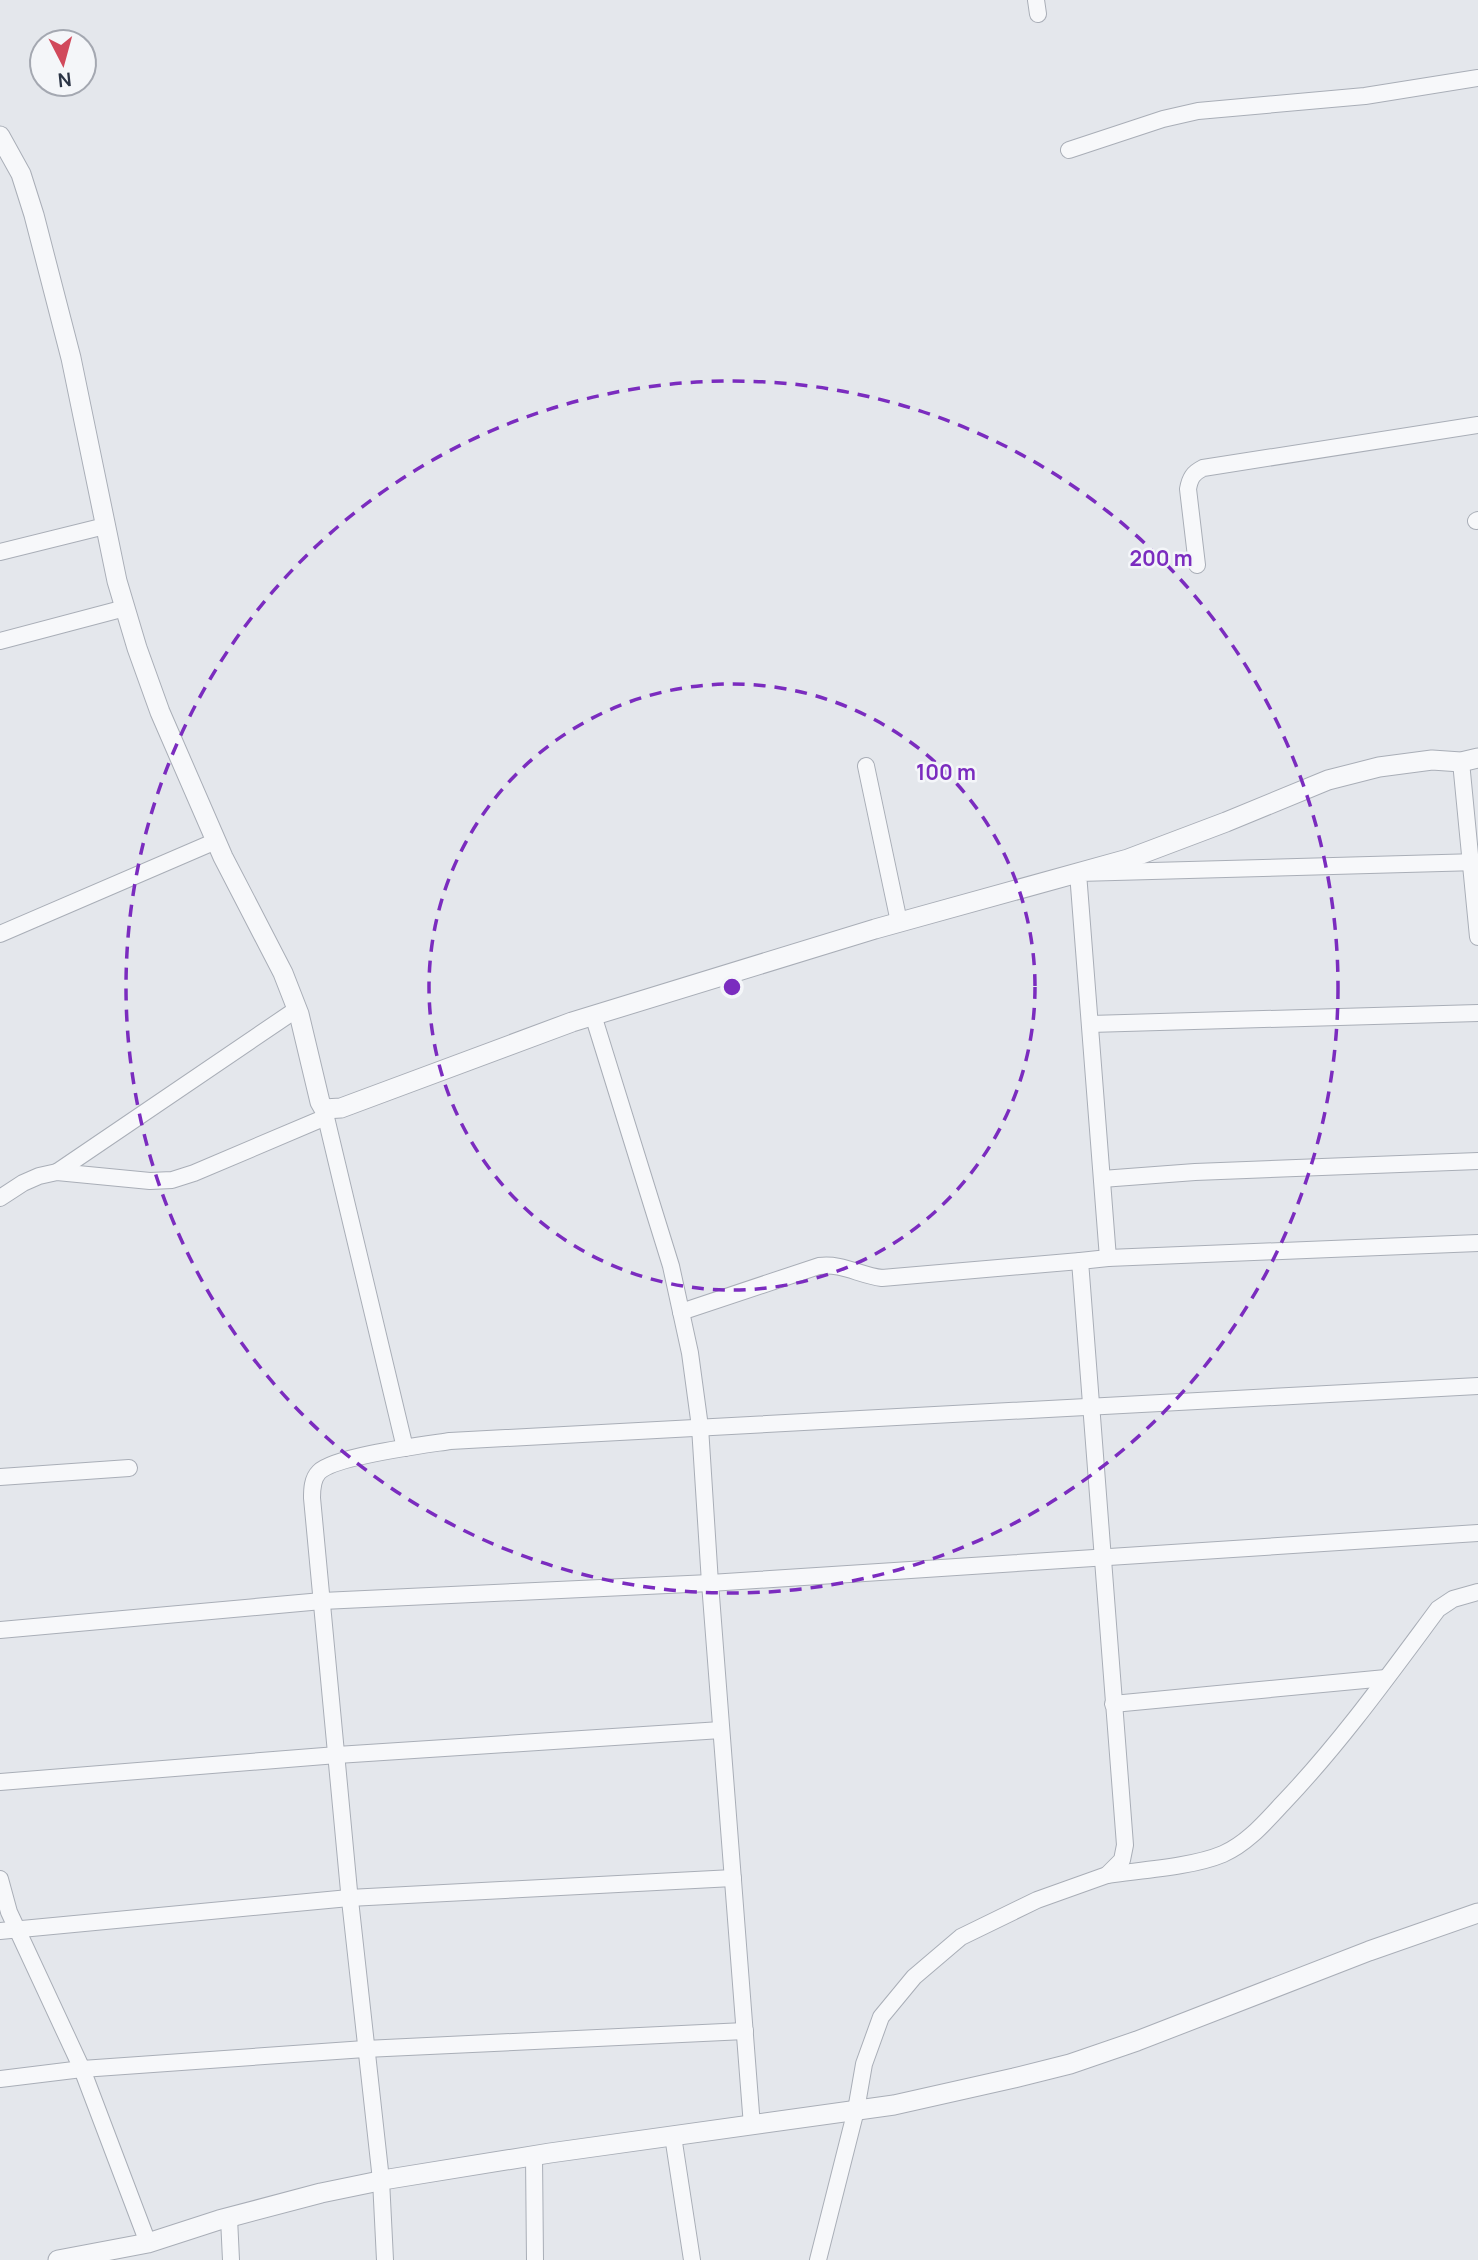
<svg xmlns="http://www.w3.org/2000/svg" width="1478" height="2260" font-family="Manrope,sans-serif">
<rect width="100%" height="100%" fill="#e4e7ec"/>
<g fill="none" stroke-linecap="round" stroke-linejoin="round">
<g stroke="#a9aeb7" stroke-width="18">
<g id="minor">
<polyline points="1036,0 1038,14"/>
<polyline points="1069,150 1163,119 1198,111 1365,96 1478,78"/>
<polyline points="1476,521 1478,520"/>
<polyline points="0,552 105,526"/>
<path d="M1197 565 1188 489C1190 478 1193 473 1203 468L1478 425"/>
<polyline points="0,641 125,608"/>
<polyline points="1461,762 1478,937"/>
<polyline points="866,766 899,922"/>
<polyline points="0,934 216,841"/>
<polyline points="593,1015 671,1266 690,1353 700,1427 710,1583 752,2126"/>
<polyline points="1090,1024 1478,1013"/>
<polyline points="324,1109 405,1448"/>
<polyline points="57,1172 297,1009"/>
<polyline points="1102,1179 1195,1172 1478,1161"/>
<polyline points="0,1198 23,1183 39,1176 57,1172 150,1181 172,1180 194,1173 326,1117"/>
<polyline points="1108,1258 1478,1243"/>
<path d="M681 1312 819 1266C842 1263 859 1275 882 1278L1080 1261"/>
<polyline points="0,1477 129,1468"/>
<polyline points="0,1630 322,1601 710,1583 1478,1533"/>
<polyline points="1113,1704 1386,1678"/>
<polyline points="0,1782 337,1755 721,1730"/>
<path d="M1107 1875C1142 1870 1192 1867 1223 1854 1248 1843 1266 1821 1284 1802 1341 1742 1389 1675 1438 1609L1453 1599 1478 1592"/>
<polyline points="0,1879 9,1912 82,2069 148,2243"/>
<polyline points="0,1931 349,1898 733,1878"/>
<polyline points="0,2079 82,2069 365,2049 745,2031"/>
<polyline points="673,2136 692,2260"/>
<polyline points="534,2156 535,2260"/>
<polyline points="229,2218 231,2260"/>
<path d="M385 2260 381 2180 349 1891 312 1498C312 1490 312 1479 319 1472 335 1456 424 1445 450 1441L1478 1386"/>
<polyline points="818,2260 856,2110 864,2064 881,2017 914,1977 961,1937 1037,1900 1107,1875 1122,1860 1125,1845 1080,1261 1108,1258 1078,873 1478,862"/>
</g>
</g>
<g stroke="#a9aeb7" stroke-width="21">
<g id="tertiary">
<polyline points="0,136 21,174 34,215 71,358 117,581 137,648 160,712 223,857 283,973 299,1014 320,1102 324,1109 341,1108 572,1022 875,929 1128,859 1226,822 1328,780 1379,767 1432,760 1461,762 1478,758"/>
<polyline points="58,2260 148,2243 219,2220 321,2193 389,2179 550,2153 894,2105 1014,2078 1070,2064 1137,2041 1369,1951 1478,1913"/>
</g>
</g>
<use href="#minor" stroke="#f7f8fa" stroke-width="16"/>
<use href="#tertiary" stroke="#f7f8fa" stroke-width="19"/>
</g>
<g fill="none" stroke="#7b2cbf" stroke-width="3.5" stroke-dasharray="12 9">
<circle cx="732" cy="987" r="303"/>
<circle cx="732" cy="987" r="606"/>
</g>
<circle cx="732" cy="987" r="10" fill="#7b2cbf" stroke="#f4f6f9" stroke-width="3.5"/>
<g font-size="21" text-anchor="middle" font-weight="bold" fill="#7b2cbf" stroke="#f4f6f9" stroke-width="5" stroke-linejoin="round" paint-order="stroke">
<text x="1161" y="566">200 m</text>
<text x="946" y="780">100 m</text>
</g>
<g transform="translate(63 63) rotate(174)"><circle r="33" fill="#f4f6f9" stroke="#a4a8b1" stroke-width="2"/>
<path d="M0-5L12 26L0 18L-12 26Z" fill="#d1495b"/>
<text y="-10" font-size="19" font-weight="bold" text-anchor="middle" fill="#2b3445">N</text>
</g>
</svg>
